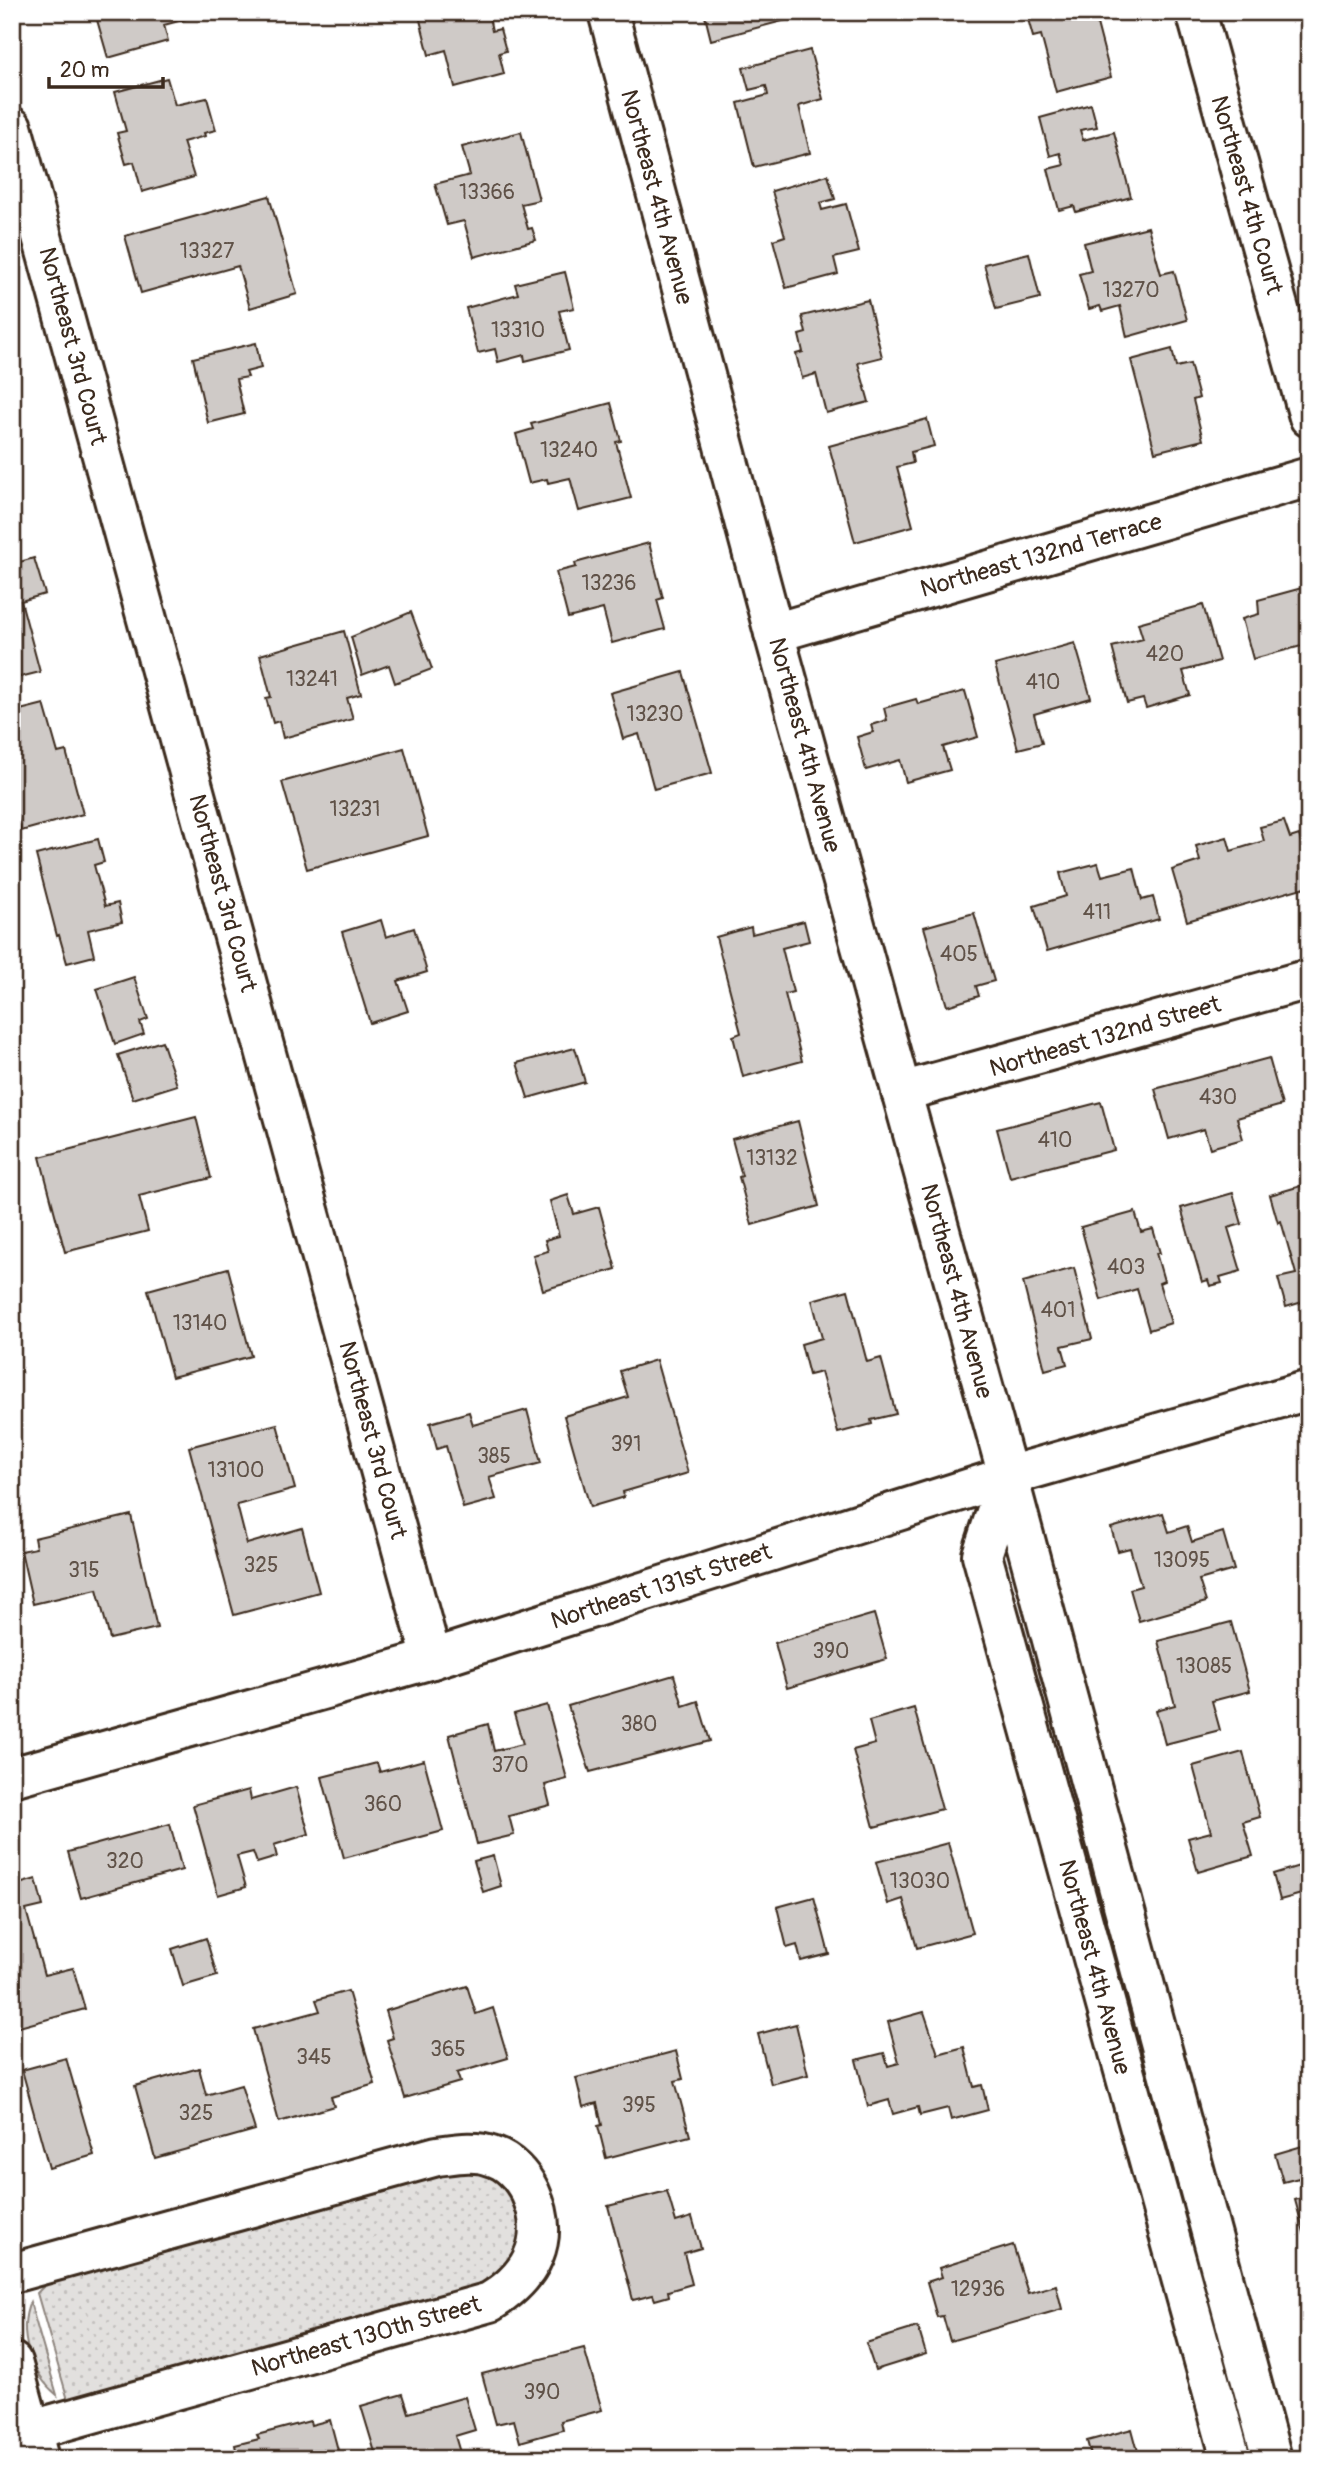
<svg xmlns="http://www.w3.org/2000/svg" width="1321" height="2471" font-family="Pangolin,sans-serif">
<defs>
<pattern id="green-dots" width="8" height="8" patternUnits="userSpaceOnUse" patternTransform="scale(1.75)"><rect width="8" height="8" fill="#e2e0de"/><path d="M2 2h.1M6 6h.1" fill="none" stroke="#c3c0be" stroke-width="1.8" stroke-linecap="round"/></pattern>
</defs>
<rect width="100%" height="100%" fill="#fff"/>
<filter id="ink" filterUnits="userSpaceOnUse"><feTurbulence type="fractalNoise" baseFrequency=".0143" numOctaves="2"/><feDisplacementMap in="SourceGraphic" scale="14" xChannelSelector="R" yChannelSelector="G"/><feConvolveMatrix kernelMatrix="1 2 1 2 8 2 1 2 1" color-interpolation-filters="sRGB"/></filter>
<g filter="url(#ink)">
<g fill="url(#green-dots)" stroke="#8e857e" stroke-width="2">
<polygon points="441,2167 501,2176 527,2226 500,2281 85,2404 68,2400 37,2293 48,2282"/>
<path d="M30 2302 57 2395C31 2374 17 2333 30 2302Z"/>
</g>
<g fill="#cfcac7" stroke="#3b2a1e" stroke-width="2">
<polygon points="193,12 194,17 164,25 168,41 108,58 95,13"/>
<polygon points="418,12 509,12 489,17 492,31 500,29 506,51 499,53 504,74 455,87 446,50 429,55"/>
<polygon points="704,12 802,12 789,16 790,19 711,40"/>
<polygon points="1026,12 1094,12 1111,77 1056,92 1041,35 1033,37"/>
<polygon points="810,50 823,99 799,106 810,153 754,167 738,103 768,95 766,86 749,90 743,68"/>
<polygon points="167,78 175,105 207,98 216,130 204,133 205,136 183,142 194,177 142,192 134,162 126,164 117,133 126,131 115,92"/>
<polygon points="1091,104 1097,127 1080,130 1083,140 1114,132 1131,197 1076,212 1074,206 1059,210 1048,169 1064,165 1060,153 1050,156 1040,118"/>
<polygon points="521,132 539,200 521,204 528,229 532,228 536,240 474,257 464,221 447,225 435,184 470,175 462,147"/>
<polygon points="828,175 835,199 820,203 822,210 846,204 859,252 834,258 838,274 786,288 773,240 785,236 772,191"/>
<polygon points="269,196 297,294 250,308 238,266 141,293 125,236"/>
<polygon points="1148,227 1161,274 1174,271 1187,320 1127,337 1120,306 1102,311 1100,306 1089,309 1079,274 1091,271 1084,243"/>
<polygon points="1029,253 1040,298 996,309 984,264"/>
<polygon points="565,272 574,308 559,311 569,350 525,361 524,355 498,362 495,349 478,353 466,308 518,294 515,284"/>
<polygon points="868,300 882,357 858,363 869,402 826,413 816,374 802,378 796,354 803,352 799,335 806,333 802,316"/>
<polygon points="256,343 261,368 246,372 248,377 236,379 244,414 208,423 193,358"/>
<polygon points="1172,349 1176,367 1190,364 1199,398 1193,400 1203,440 1155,452 1131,360"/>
<polygon points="611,403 621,441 616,442 631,498 579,511 570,478 548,483 547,479 529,483 516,434 533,429 531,424"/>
<polygon points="927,419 934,446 911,452 913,463 897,467 913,526 855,542 829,446"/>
<polygon points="649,543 663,598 657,600 665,629 612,643 603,609 568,618 556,572 576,567 575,563"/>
<polygon points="34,558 45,594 21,601 40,672 12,679 12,564"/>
<polygon points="1309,586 1309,644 1253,659 1242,619 1259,614 1258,600"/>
<polygon points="1203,605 1219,661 1183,671 1190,695 1146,708 1143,699 1127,703 1112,647 1143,639 1138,623"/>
<polygon points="411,612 432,669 395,683 389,665 362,675 351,637"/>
<polygon points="344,631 361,694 347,698 353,719 283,738 279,721 273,723 266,698 271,697 260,655"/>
<polygon points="1075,643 1091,698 1034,714 1042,743 1018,749 995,665"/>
<polygon points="683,672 712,773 654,789 639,734 623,739 610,693"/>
<polygon points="965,691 978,737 943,747 950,770 906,782 900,760 866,770 857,737 873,732 871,725 887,720 884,708 916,699 918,704"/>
<polygon points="44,704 58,753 66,751 83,814 21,831 12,799 12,712"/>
<polygon points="404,748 428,836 307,869 282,782"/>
<polygon points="1284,821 1290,838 1299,835 1309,868 1309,886 1187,921 1172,870 1200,861 1196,846 1227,837 1231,851 1264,841 1260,827"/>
<polygon points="98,839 104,862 94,865 105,906 118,903 122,922 88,930 94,956 67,963 59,935 57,936 36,855"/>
<polygon points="1098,863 1102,876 1134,868 1142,900 1153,897 1159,919 1047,951 1034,906 1066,896 1060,873"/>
<polygon points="974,913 994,981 976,986 979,996 947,1006 924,927"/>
<polygon points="381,920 386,937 414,928 427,972 398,981 408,1011 370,1023 342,932"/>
<polygon points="804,921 809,941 782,948 793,992 785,994 802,1061 743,1077 733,1036 741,1033 716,937 751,927 752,934"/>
<polygon points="134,977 148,1019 140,1022 144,1034 115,1044 97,989"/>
<polygon points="162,1041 177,1085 133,1099 118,1055"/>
<polygon points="575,1048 585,1082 528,1098 517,1063"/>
<polygon points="1269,1058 1282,1105 1237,1118 1243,1139 1210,1148 1204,1129 1169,1139 1155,1089"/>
<polygon points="1101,1102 1114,1150 1010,1177 997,1129"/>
<polygon points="196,1117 211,1178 139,1196 148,1231 65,1252 40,1157"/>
<polygon points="798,1121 819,1206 752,1225 739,1177 742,1176 732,1139"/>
<polygon points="1309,1167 1309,1300 1286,1307 1278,1278 1296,1274 1281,1221 1278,1223 1270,1195 1304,1185 1300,1169"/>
<polygon points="1233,1193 1242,1224 1228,1228 1241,1271 1220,1277 1222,1283 1210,1286 1208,1280 1202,1282 1181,1208"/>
<polygon points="568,1195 574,1214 599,1207 616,1269 543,1290 533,1255 548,1251 545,1240 559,1236 550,1201"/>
<polygon points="1135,1212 1141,1232 1153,1229 1160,1253 1156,1253 1164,1281 1159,1283 1171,1323 1149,1330 1137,1289 1101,1300 1081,1227"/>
<polygon points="228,1268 251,1356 172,1377 148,1290"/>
<polygon points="1074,1268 1092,1339 1062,1346 1067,1364 1045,1370 1023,1282"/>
<polygon points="848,1290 867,1362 881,1358 896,1414 871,1420 872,1424 838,1433 821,1372 809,1375 801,1344 822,1338 812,1300"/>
<polygon points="656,1360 688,1473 623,1492 624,1497 590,1507 564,1416 628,1397 620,1371"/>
<polygon points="527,1410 541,1463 489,1477 496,1499 463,1508 446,1446 437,1449 430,1423 469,1412 473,1425"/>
<polygon points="277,1424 295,1489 237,1505 247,1544 302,1528 319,1592 234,1615 189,1447"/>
<polygon points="1163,1513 1169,1532 1187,1526 1192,1542 1223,1532 1234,1570 1199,1580 1206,1602 1139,1621 1130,1589 1141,1586 1130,1548 1118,1551 1111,1528"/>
<polygon points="131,1515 157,1628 110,1639 97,1589 33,1604 21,1551 36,1548 34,1538"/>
<polygon points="874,1614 887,1659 787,1688 775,1643"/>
<polygon points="1231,1622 1250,1691 1212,1701 1220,1730 1165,1744 1156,1710 1175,1705 1158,1641"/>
<polygon points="674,1675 683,1706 698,1701 710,1741 590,1772 568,1706"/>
<polygon points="547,1705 567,1779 545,1785 550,1805 509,1816 514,1835 477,1844 449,1735 488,1724 494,1751 523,1744 514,1714"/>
<polygon points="914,1708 942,1809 874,1827 853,1750 875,1744 869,1721"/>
<polygon points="1243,1752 1260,1817 1243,1822 1253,1856 1198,1872 1188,1838 1211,1832 1193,1766"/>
<polygon points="424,1760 443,1831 344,1858 322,1777 377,1763 380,1772"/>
<polygon points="296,1787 309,1834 274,1845 277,1857 257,1863 253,1852 237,1856 246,1887 218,1895 193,1805 249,1790 251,1800"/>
<polygon points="170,1824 182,1870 81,1898 68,1852"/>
<polygon points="948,1843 973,1933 917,1948 903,1899 888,1904 876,1862"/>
<polygon points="493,1856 501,1886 483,1892 474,1861"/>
<polygon points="1309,1863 1309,1905 1305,1893 1280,1900 1273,1874"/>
<polygon points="36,1879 43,1906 26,1910 44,1975 73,1968 85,2009 12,2029 12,1886"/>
<polygon points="814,1897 829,1954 801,1961 797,1945 787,1948 777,1907"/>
<polygon points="1309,1930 1309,1957 1302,1932"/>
<polygon points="206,1938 217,1976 183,1986 172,1949"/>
<polygon points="467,1986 476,2014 493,2008 508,2058 457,2073 460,2082 405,2098 387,2040 393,2038 385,2011"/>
<polygon points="348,1991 375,2084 331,2097 334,2106 279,2122 253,2029 320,2011 316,2000"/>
<polygon points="924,2012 938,2054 964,2047 974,2087 982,2085 988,2110 951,2120 948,2108 920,2115 918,2107 893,2114 889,2100 868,2106 856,2060 884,2053 888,2066 899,2063 888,2022"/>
<polygon points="796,2024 808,2075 771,2084 758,2034"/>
<polygon points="676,2051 683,2079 675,2081 690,2136 606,2158 598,2126 602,2125 597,2103 583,2107 576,2078"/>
<polygon points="66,2058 94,2155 49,2168 22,2070"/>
<polygon points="199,2068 206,2095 241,2085 255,2130 155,2158 135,2086"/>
<polygon points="1309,2144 1309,2235 1305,2236 1295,2200 1305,2197 1299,2178 1283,2182 1275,2154"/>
<polygon points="667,2191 676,2222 692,2217 701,2248 684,2253 692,2284 668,2291 669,2296 655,2300 653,2295 633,2300 608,2206"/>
<polygon points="1013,2245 1028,2293 1056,2285 1062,2309 950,2341 943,2316 937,2317 927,2282 942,2277 939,2268"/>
<polygon points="918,2327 926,2354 875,2370 866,2343"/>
<polygon points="584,2348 602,2410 561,2421 563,2430 520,2442 514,2420 496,2424 482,2374"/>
<polygon points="403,2394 409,2413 465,2397 475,2430 455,2436 461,2456 452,2459 377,2459 361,2406"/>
<polygon points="330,2420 339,2454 321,2459 238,2459 235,2445 259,2439 257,2435 310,2421 311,2425"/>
<polygon points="1132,2429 1140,2459 1092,2459 1087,2441"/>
</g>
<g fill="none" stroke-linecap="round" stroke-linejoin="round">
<g stroke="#3b2a1e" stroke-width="44">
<g id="minor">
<polyline points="608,12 774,633 1008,1476 1272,2459"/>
<polyline points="1196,12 1309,417"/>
<polyline points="12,127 432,1659"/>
<polyline points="774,633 1309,477"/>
<polyline points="901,1092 1309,979"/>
<polyline points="1008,1476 982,1555 1231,2459"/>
<polyline points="12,1777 432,1659 1008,1476 1309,1390"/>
<path d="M12 2273 437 2156C454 2154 474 2150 491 2156 509 2161 522 2176 530 2192 552 2239 532 2276 490 2302L32 2430"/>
<polyline points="12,2362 39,2459"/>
</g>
</g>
<use href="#minor" stroke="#fff" stroke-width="38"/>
</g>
</g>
<g text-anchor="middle" stroke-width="5" stroke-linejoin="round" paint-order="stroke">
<g font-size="21" fill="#605248">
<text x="487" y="199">13366</text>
<text x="207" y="258">13327</text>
<text x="1131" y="297">13270</text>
<text x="518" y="337">13310</text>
<text x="569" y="457">13240</text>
<text x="609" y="590">13236</text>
<text x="1165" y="661">420</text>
<text x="312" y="686">13241</text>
<text x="1043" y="689">410</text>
<text x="655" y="721">13230</text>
<text x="355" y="816">13231</text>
<text x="1097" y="919">411</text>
<text x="959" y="961">405</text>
<text x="1218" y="1104">430</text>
<text x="1055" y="1147">410</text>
<text x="772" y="1165">13132</text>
<text x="1126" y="1274">403</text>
<text x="1058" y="1317">401</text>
<text x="200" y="1330">13140</text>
<text x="626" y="1451">391</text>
<text x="494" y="1463">385</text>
<text x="236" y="1477">13100</text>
<text x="1182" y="1567">13095</text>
<text x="261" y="1572">325</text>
<text x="84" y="1577">315</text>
<text x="831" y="1658">390</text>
<text x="1204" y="1673">13085</text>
<text x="639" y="1731">380</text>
<text x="510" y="1772">370</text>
<text x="383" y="1811">360</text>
<text x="125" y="1868">320</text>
<text x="920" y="1888">13030</text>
<text x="448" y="2056">365</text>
<text x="314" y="2064">345</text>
<text x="639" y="2112">395</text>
<text x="196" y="2120">325</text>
<text x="978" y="2296">12936</text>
<text x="542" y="2399">390</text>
</g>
<g font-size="24" fill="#3b2a1e" stroke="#fff">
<text transform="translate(1247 195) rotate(74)" y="8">Northeast 4th Court</text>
<text transform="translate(657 197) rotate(75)" y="8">Northeast 4th Avenue</text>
<text transform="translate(73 346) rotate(75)" y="8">Northeast 3rd Court</text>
<text transform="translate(1041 555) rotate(-16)" y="8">Northeast 132nd Terrace</text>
<text transform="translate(805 745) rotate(75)" y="8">Northeast 4th Avenue</text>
<text transform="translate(223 893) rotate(75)" y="8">Northeast 3rd Court</text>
<text transform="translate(1105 1036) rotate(-16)" y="8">Northeast 132nd Street</text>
<text transform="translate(957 1291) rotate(75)" y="8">Northeast 4th Avenue</text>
<text transform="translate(373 1440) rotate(75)" y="8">Northeast 3rd Court</text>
<text transform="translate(661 1586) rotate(-18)" y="8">Northeast 131st Street</text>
<text transform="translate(1095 1967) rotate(75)" y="8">Northeast 4th Avenue</text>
<text transform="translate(366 2336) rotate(-16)" y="8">Northeast 130th Street</text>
</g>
</g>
<rect width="1321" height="2471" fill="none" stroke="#fff" stroke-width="42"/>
<rect x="21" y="21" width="1279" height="2429" fill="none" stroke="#3b2a1e" stroke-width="2.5" filter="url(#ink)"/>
<path d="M49 77v10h114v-10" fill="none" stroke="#3b2a1e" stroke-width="3.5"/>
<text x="60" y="77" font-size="21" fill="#3b2a1e" stroke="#ffffff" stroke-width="5" paint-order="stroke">20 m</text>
</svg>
